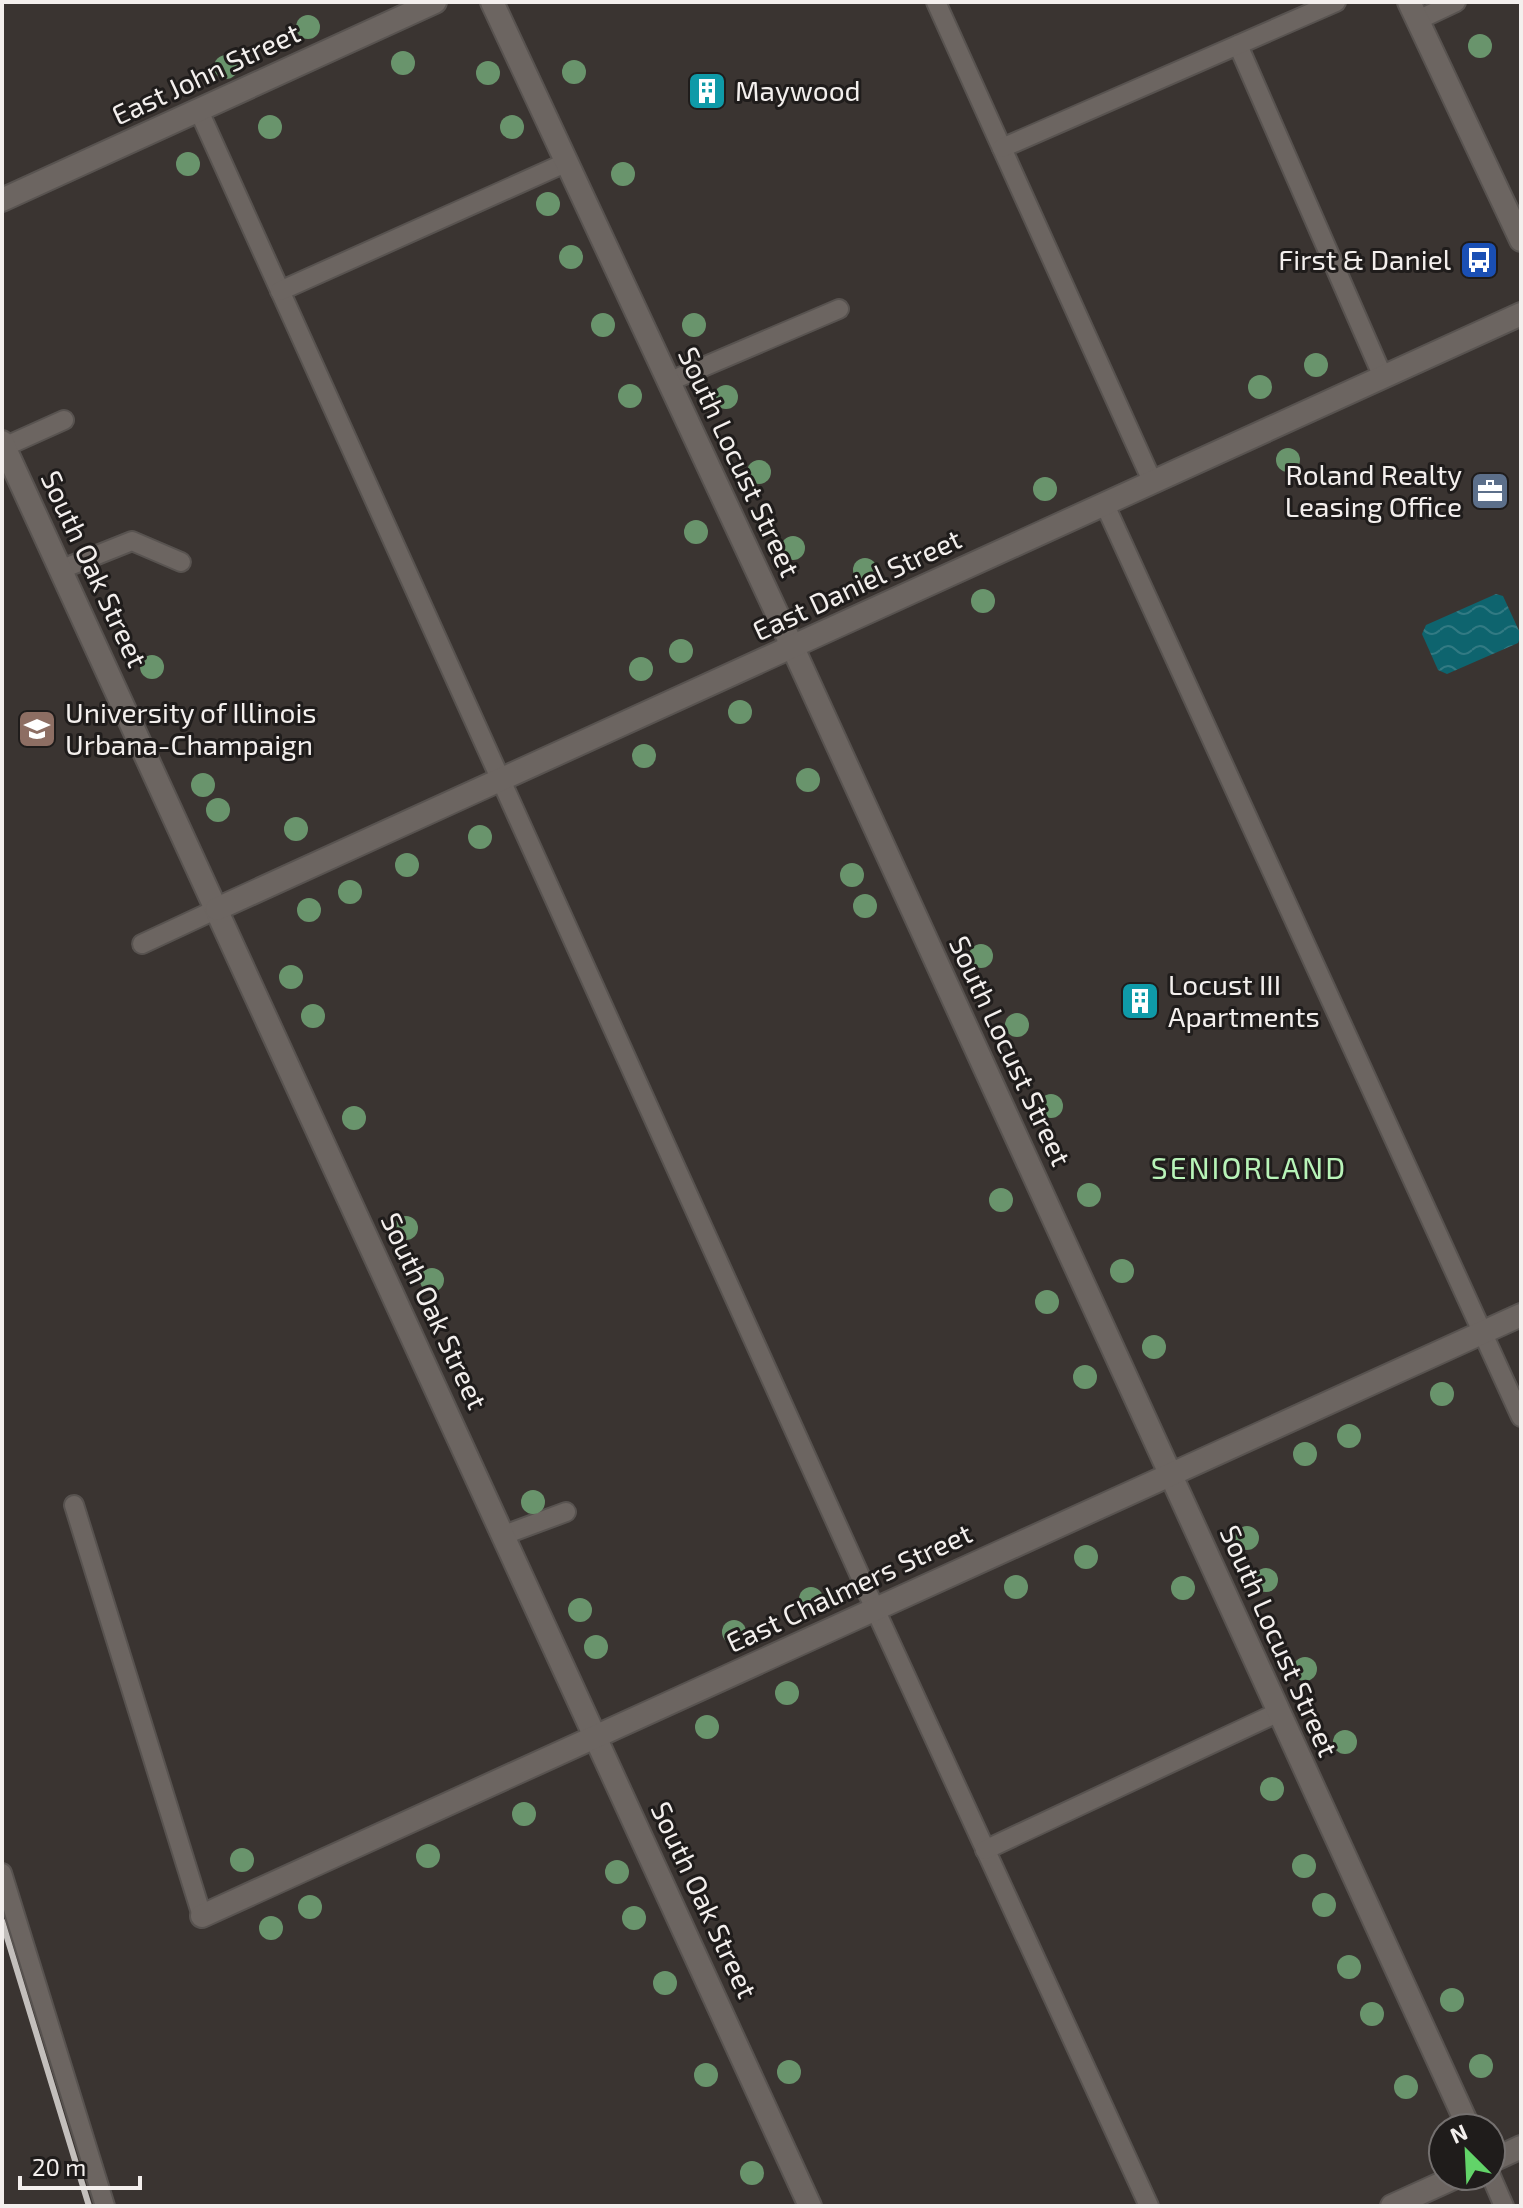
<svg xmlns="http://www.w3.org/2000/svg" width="1523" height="2208" font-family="'Exo 2',sans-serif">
<defs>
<pattern id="water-waves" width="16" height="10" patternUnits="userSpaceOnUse" patternTransform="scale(2)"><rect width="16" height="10" fill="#0e646e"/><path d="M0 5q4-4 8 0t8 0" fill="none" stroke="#327a83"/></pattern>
</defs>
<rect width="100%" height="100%" fill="#3a3431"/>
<polygon fill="url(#water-waves)" points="1496,594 1503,596 1521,635 1518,643 1447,674 1438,670 1422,634 1426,625"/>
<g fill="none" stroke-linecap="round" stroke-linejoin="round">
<g stroke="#585350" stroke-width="22">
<g id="service">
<polyline points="936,2 1153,483"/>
<polyline points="1418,20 1456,2"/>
<polyline points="1238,45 1383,377"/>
<polyline points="199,111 875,1609 1149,2206"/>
<polyline points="1002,148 1336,2"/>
<polyline points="280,291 565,163"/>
<polyline points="668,382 839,309"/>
<polyline points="4,447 64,420"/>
<polyline points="1105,505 1521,1417"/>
<polyline points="62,569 132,541 181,562"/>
<polyline points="142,944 217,909"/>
<polyline points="74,1505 202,1916"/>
<polyline points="504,1535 566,1512"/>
<polyline points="985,1850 1279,1712"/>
<polyline points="2,1873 105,2206"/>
<polyline points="1491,2176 1504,2206"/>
</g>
</g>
<g stroke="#585350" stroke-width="26">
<g id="minor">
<polyline points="492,2 793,648 1469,2128"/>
<polyline points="2,200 435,2"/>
<polyline points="2,442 810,2206"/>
<polyline points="217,909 1521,314"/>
<polyline points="202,1916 1521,1315"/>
<polyline points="1491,2161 1521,2147"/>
<polyline points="1392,2206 1458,2176"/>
</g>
</g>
<g stroke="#585350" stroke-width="26">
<polyline id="tertiary" points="1409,2 1521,240"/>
</g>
<use href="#service" stroke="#6c6561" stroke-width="18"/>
<use href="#minor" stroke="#6c6561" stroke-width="22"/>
<use href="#tertiary" stroke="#6c6561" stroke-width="22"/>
<polyline stroke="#c3bfbc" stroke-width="6" points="2,1921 89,2206"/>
</g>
<g fill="#69946c">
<circle cx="308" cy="27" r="12"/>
<circle cx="1480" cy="46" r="12"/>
<circle cx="403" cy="63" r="12"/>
<circle cx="226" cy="67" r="12"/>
<circle cx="574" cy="72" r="12"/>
<circle cx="488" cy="73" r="12"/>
<circle cx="270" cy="127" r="12"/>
<circle cx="512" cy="127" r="12"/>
<circle cx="188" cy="164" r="12"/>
<circle cx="623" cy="174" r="12"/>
<circle cx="548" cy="204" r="12"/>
<circle cx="571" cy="257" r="12"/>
<circle cx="603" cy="325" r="12"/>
<circle cx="694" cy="325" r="12"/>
<circle cx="1316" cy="365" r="12"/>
<circle cx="1260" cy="387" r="12"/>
<circle cx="630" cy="396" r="12"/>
<circle cx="726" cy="397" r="12"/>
<circle cx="1288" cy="460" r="12"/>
<circle cx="759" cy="472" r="12"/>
<circle cx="1045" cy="489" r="12"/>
<circle cx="696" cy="532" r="12"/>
<circle cx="793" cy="548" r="12"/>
<circle cx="865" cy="570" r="12"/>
<circle cx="983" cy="601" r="12"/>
<circle cx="681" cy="651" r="12"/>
<circle cx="152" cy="667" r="12"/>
<circle cx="641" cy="669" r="12"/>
<circle cx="740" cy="712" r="12"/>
<circle cx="644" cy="756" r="12"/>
<circle cx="808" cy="780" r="12"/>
<circle cx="203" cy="785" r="12"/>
<circle cx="218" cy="810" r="12"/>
<circle cx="296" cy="829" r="12"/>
<circle cx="480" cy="837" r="12"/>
<circle cx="407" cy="865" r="12"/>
<circle cx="852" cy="875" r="12"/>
<circle cx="350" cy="892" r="12"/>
<circle cx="865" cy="906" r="12"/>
<circle cx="309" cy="910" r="12"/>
<circle cx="981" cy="956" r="12"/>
<circle cx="291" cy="977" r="12"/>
<circle cx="313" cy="1016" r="12"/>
<circle cx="1017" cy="1025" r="12"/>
<circle cx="1051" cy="1106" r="12"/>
<circle cx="354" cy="1118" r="12"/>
<circle cx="1089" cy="1195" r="12"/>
<circle cx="1001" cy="1200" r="12"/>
<circle cx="406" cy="1228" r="12"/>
<circle cx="1122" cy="1271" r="12"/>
<circle cx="432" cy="1280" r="12"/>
<circle cx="1047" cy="1302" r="12"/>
<circle cx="1154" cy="1347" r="12"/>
<circle cx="1085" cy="1377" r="12"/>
<circle cx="1442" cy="1394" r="12"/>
<circle cx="1349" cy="1436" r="12"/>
<circle cx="1305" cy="1454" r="12"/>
<circle cx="533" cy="1502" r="12"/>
<circle cx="1247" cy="1538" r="12"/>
<circle cx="1086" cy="1557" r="12"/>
<circle cx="1266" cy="1580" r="12"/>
<circle cx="1016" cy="1587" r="12"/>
<circle cx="1183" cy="1588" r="12"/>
<circle cx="811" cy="1599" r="12"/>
<circle cx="580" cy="1610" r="12"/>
<circle cx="734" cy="1632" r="12"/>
<circle cx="596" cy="1647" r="12"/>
<circle cx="1305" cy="1669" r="12"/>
<circle cx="787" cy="1693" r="12"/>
<circle cx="707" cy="1727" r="12"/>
<circle cx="1345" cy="1742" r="12"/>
<circle cx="1272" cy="1789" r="12"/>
<circle cx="524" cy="1814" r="12"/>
<circle cx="428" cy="1856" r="12"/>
<circle cx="242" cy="1860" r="12"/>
<circle cx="1304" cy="1866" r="12"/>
<circle cx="617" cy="1872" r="12"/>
<circle cx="1324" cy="1905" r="12"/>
<circle cx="310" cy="1907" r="12"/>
<circle cx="634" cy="1918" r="12"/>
<circle cx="271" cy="1928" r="12"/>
<circle cx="1349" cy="1967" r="12"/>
<circle cx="665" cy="1983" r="12"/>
<circle cx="1452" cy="2000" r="12"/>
<circle cx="1372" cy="2014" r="12"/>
<circle cx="1481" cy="2066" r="12"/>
<circle cx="789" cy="2072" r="12"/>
<circle cx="706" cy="2075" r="12"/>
<circle cx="1406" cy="2087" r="12"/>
<circle cx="752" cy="2173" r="12"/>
</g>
<defs>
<g id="building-square" transform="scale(2)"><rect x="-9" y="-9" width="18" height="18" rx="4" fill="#0f9aa8" stroke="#1f1c1b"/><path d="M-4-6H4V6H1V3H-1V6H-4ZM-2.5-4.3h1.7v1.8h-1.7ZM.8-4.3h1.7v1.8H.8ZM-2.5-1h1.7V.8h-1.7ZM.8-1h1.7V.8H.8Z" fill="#fff"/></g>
<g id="bus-square" transform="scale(2)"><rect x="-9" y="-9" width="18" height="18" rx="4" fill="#1a4fb4" stroke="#1f1c1b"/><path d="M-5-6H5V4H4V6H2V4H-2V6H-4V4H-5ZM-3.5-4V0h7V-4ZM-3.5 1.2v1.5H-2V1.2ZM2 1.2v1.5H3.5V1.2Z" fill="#fff"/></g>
<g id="office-square" transform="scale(2)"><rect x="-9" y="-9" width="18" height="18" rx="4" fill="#5c6f8a" stroke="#1f1c1b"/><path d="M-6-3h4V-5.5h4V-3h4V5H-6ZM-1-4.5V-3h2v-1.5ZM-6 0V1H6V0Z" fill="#fff"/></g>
<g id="university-square" transform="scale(2)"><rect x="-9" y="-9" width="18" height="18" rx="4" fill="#8d6e63" stroke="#1f1c1b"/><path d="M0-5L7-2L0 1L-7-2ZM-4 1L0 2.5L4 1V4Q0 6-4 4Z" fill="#fff"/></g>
</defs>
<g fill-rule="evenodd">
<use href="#building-square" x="707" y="91"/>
<use href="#bus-square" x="1479" y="260"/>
<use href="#office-square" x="1490" y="491"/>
<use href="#university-square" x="37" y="729"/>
<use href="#building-square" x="1140" y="1001"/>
</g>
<g text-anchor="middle" stroke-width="6" stroke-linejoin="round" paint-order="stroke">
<g font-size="28" fill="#f3efed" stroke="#1f1c1b">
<text transform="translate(206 74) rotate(-25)" y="10">East John Street</text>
<text transform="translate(739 462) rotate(65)" y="10">South Locust Street</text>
<text transform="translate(94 569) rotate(65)" y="10">South Oak Street</text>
<text transform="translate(857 585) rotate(-25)" y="10">East Daniel Street</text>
<text transform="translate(1010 1051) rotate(65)" y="10">South Locust Street</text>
<text transform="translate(434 1311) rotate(65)" y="10">South Oak Street</text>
<text transform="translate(849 1588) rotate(-25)" y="10">East Chalmers Street</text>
<text transform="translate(1279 1641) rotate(66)" y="10">South Locust Street</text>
<text transform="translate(704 1900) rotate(65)" y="10">South Oak Street</text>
</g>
<g font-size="28" fill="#f3efed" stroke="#1f1c1b" text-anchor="start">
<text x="735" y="101">Maywood</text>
<text x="1451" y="270" text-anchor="end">First &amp; Daniel</text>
<text x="1462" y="485" text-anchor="end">Roland Realty<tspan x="1462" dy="32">Leasing Office</tspan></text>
<text x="65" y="723">University of Illinois<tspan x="65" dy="32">Urbana-Champaign</tspan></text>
<text x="1168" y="995">Locust III<tspan x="1168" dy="32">Apartments</tspan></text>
</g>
<g font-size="30" letter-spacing="2" fill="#b8f4b8" stroke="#1f1c1b">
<text x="1249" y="1179">SENIORLAND</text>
</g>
</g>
<rect width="1523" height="2208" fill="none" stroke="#f3efed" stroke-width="8"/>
<g transform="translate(1467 2152) rotate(336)"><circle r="38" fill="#1f1c1b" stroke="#74706f" stroke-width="2"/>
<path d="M0-6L14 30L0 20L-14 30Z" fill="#62d469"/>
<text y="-12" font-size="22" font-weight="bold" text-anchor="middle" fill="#f3efed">N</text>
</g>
<path d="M20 2176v12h120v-12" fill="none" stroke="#f3efed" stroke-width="4"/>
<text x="32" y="2176" font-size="24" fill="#f3efed" stroke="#1f1c1b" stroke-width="6" paint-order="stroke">20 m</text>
</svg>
